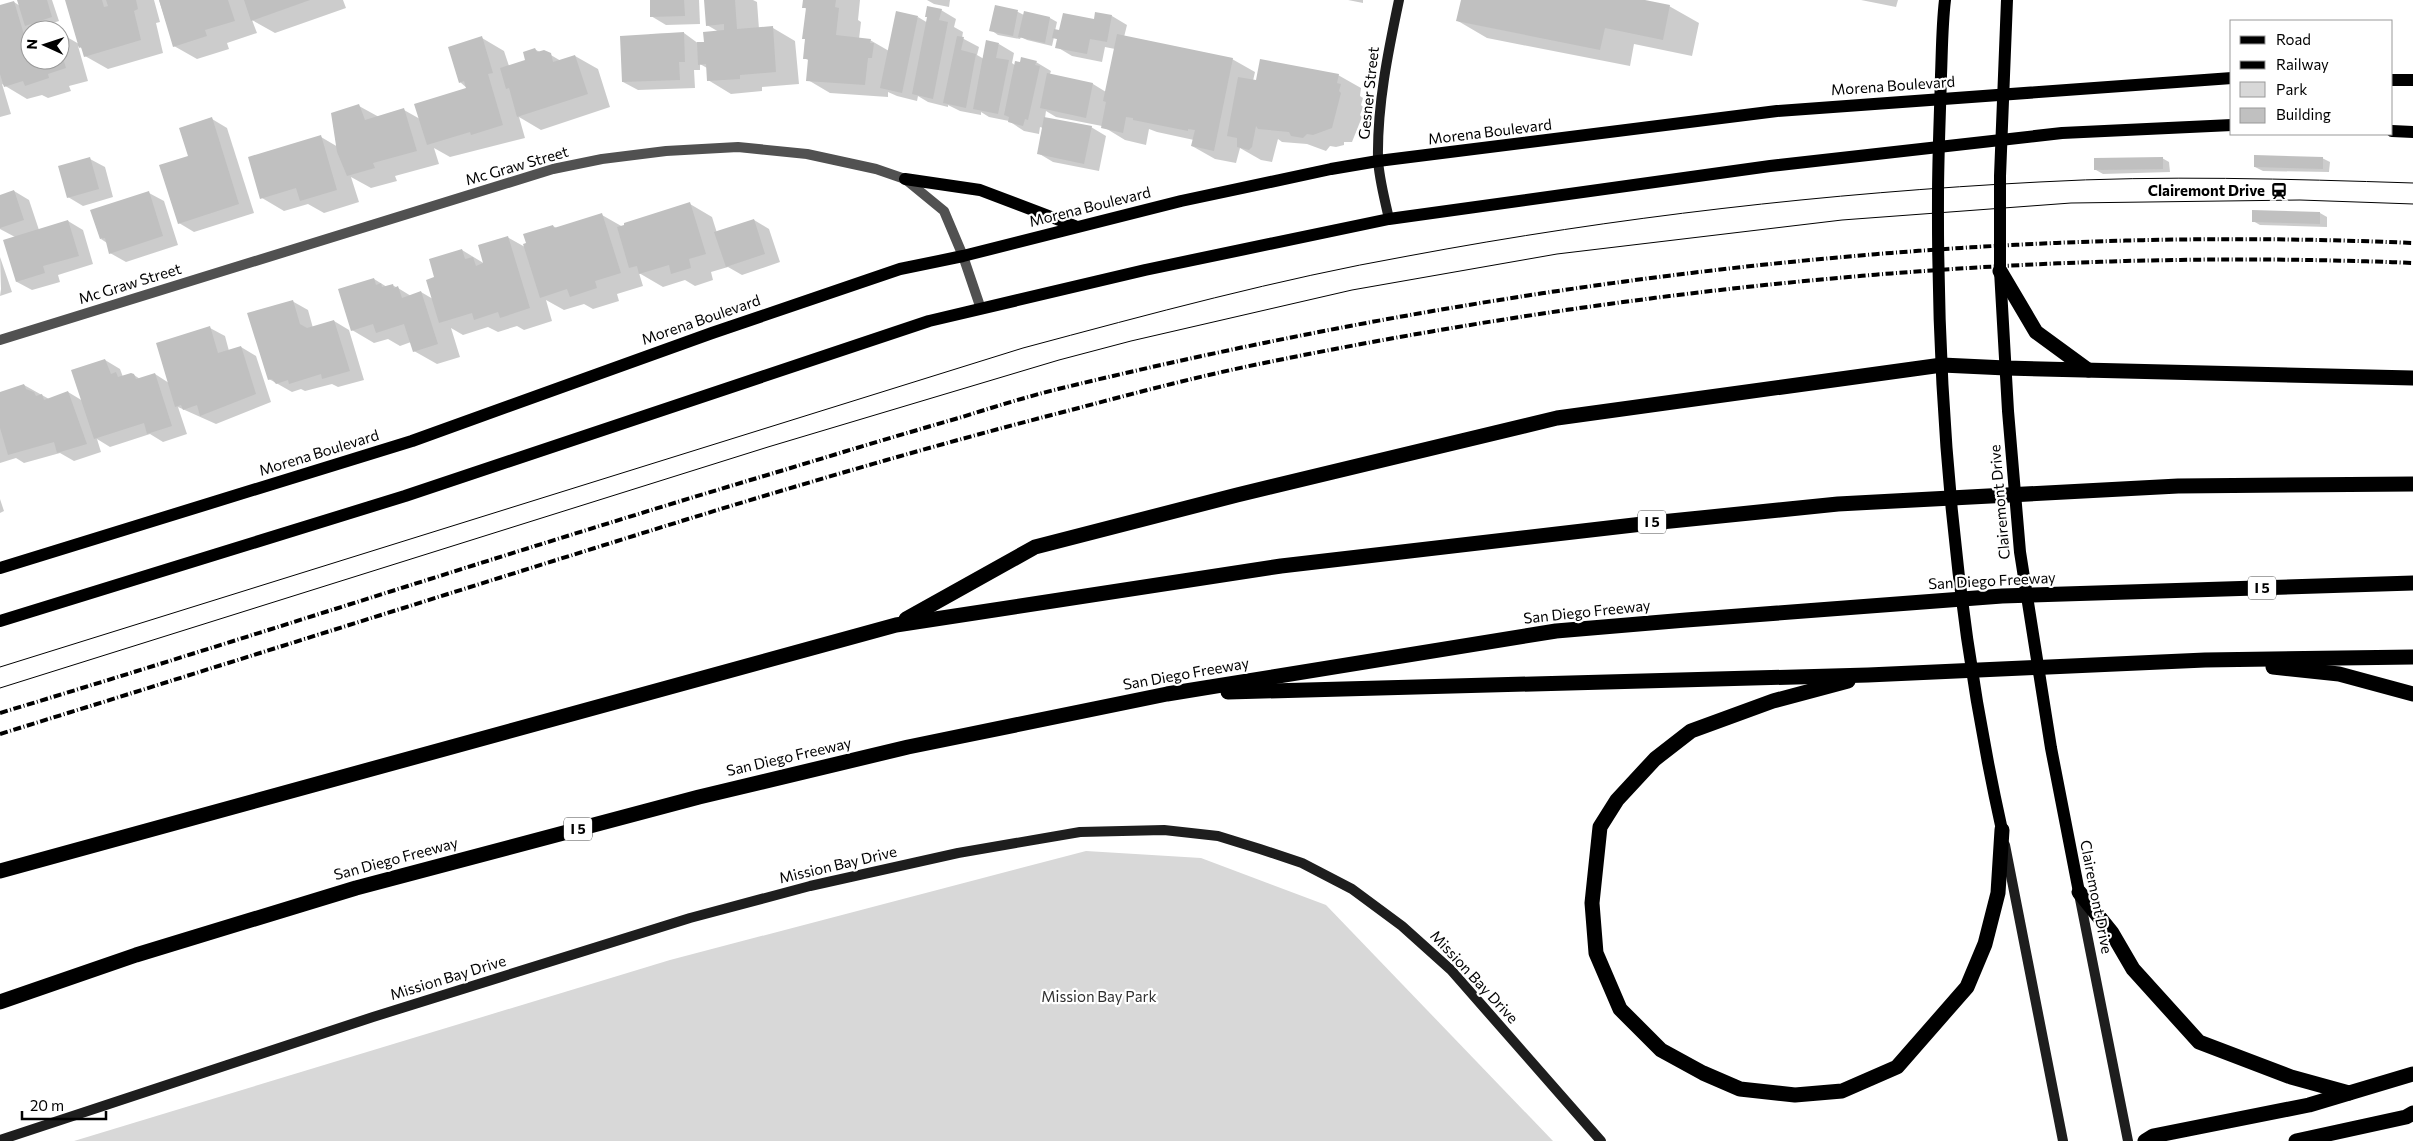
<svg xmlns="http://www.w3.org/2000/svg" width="2413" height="1141" font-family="Commissioner,sans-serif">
<rect width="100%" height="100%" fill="#fff"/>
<polygon fill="#d8d8d8" points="1086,851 1201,858 1326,905 1553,1141 74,1141 670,960"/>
<g fill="#0003">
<polygon points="18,0 52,0 59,21 40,27 41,30 30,30 30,60 60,60 60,33 79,44 66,0 154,0 160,22 156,23 163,53 108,69 85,56 83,49 78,46 88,81 69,86 71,91 48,98 42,95 27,99 2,84 11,114 0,117 0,7 14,2 20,6"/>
<polygon points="159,0 343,0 346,8 275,33 252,20 257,33 227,43 229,49 197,59 174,46"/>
<polygon points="651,0 699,0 700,24 666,25 651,16"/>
<polygon points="705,0 753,0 757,2 759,29 773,28 795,41 799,84 762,87 762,91 731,94 708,80 707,68 700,64 700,70 694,70 695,88 638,90 623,82 650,34 684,33 699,44 706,43 719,32 707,25"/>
<polygon points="804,0 860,0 858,20 861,22 859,39 870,40 889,51 918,17 928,23 941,10 956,19 954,27 963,32 962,38 979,47 977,55 984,59 999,44 1014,53 1012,63 1016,66 1036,62 1051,71 1050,74 1055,76 1093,84 1106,92 1115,49 1105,47 1102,62 1072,56 1057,47 1058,40 1054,37 1052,46 1027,40 1021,37 1020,39 998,35 991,30 996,7 1018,12 1024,15 1050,18 1057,22 1055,31 1060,32 1112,16 1127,25 1124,37 1232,59 1255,72 1253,81 1338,75 1361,88 1360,96 1363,98 1361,105 1363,107 1360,115 1362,117 1352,142 1344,142 1344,145 1336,147 1330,146 1326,151 1307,144 1282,142 1278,139 1272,162 1261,160 1240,148 1236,163 1215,159 1192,146 1194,140 1157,132 1149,129 1146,145 1125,140 1102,126 1056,117 1046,111 1045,118 1091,127 1106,136 1099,171 1053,162 1038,153 1043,128 1040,127 1039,134 1024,131 1009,121 989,117 981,112 981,115 960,111 948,105 948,107 928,102 918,96 917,101 897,96 888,92 888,97 830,93 808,80 810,61 804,58 807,9 803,7"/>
<polygon points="927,0 950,0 949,7 934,4"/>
<polygon points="1348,0 1363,0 1363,3"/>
<polygon points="1462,0 1638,0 1669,6 1699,23 1692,56 1634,44 1630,66 1487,38 1458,21"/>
<polygon points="1861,0 1898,0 1896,7"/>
<polygon points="482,38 504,51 509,66 527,61 534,49 540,52 544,51 561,61 575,56 598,69 610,107 541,130 519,117 525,138 450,157 434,148 439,164 395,176 397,181 371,188 351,177 359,202 324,213 308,204 284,211 262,198 321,137 338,147 359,106 379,117 404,110 420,119 468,89 460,82"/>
<polygon points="212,119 227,128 254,213 194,232 179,223 189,157"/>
<polygon points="2162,158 2169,162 2170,172 2103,174 2096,170"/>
<polygon points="2322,158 2330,162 2329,172 2263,171 2255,167"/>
<polygon points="90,159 105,167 113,197 83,206 68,197"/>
<polygon points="14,191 29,200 39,230 68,221 83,230 93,264 58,275 60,282 32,290 17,282 15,237 0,229 0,196"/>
<polygon points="149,193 164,201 178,245 126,262 110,253 107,243 101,239"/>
<polygon points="690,204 712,217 717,233 754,220 769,229 780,262 742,275 728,267 711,272 713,280 695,286 685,280 663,287 639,273 643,286 617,294 619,301 593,309 584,304 564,310 546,300 552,321 524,330 517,326 498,332 488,327 463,335 451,328 460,357 437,364 414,351 411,342 400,346 388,339 374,343 352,330 374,279 387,287 392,285 398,288 411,296 421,292 433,299 436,278 462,250 485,264 507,237 525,247 553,226 558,229 602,215 623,227"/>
<polygon points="2320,213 2327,217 2327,227 2260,225 2253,221"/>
<polygon points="0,257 12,292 0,296 1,289"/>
<polygon points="292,301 308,310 313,328 334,321 349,330 364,380 338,387 332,384 305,391 301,389 292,392 269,379"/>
<polygon points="210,328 225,336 229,351 241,347 256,356 271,402 216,424 178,407 187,434 163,442 150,434 110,447 97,439 101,452 74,461 60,453 24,463 16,458 0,463 0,393 24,385 49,399 68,392 83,401 105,360 120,369 123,377 134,375 140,379 155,374 169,383"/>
<polygon points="0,499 4,511 0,513"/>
</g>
<g fill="#c0c0c0">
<polygon points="17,0 47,0 52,17 25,26"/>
<polygon points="65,0 102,0 104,7 108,6 106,0 136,0 138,9 134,11 141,40 84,57 81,47 79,48"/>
<polygon points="159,0 228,0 235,21 205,30 207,36 173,47"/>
<polygon points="244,0 310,0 251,21"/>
<polygon points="650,0 684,0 685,16 650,17"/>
<polygon points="704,0 735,0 737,29 773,26 776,72 740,75 740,79 707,81 706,64 698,65 697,42 704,42 703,32 724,30 724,24 706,26"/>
<polygon points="803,0 836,0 835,7 839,8 836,35 871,39 870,43 874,43 872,58 868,58 865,85 806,81 808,59 803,59 805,39 802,39 806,8 802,8"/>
<polygon points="1461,0 1645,0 1670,5 1663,40 1605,28 1600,50 1456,21"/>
<polygon points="14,1 25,38 30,36 30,60 60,60 60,48 66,68 48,74 49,78 25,86 23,81 4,87 0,74 0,5"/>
<polygon points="995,5 1018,10 1013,36 989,31"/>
<polygon points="927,6 942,9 939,20 948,22 933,99 912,94 927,17 925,17"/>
<polygon points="896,11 918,16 902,93 880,88"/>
<polygon points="1024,11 1050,17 1045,43 1018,37"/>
<polygon points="1095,12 1112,15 1107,42 1090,39 1087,54 1055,48 1057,39 1052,38 1054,29 1059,30 1063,13 1094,19"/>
<polygon points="684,32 685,62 679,62 680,80 622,82 620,36"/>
<polygon points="1117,34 1233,58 1214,151 1191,146 1195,130 1188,129 1188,131 1133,120 1133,118 1126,117 1123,133 1101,128 1106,102 1103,101"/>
<polygon points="482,36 493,73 488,74 503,125 471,135 470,132 427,145 414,104 466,88 464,81 459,83 448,47"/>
<polygon points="957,36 964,37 961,50 976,54 966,108 943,103"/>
<polygon points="986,40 999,43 996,58 1009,60 998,114 973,109"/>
<polygon points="535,48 537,52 544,50 551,53 553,62 575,55 588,94 517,117 509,88 506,89 500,68 525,60 523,52"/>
<polygon points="1021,57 1037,61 1035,65 1040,66 1028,120 1025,119 1023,126 1008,122 1009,117 1004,115 1015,61 1020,62"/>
<polygon points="1260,59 1339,74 1337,83 1341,84 1339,91 1341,93 1332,128 1313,135 1307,134 1303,138 1291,136 1289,132 1258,129 1256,126 1252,147 1249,150 1237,147 1237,138 1227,136 1238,77 1256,80"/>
<polygon points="1047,73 1093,83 1086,118 1040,108"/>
<polygon points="359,104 365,120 404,108 417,151 373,163 375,168 347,176 337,152 331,113"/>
<polygon points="212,117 239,204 178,224 159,165 188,156 179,128"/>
<polygon points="1044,117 1092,126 1084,164 1037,154"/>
<polygon points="321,135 337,190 300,201 296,188 260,199 248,157"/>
<polygon points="2254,155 2323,157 2323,169 2254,167"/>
<polygon points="90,157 99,189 67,198 58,166"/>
<polygon points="2163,157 2163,169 2094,170 2094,158"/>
<polygon points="14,190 24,220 0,228 0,195"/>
<polygon points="149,191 163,236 109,254 105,238 100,239 90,210"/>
<polygon points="690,202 706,254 689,259 691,268 671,274 669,265 639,274 637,266 629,268 617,227 624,225 624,223"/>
<polygon points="2252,210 2320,212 2320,224 2252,222"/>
<polygon points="602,213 621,273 595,281 597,288 570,297 567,289 540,298 523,244 526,243 523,234 553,225 554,228"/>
<polygon points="754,219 765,254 726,267 714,232"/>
<polygon points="68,220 79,256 43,266 45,273 16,282 3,240"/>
<polygon points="508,236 530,308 500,318 498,312 474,320 472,313 439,323 426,280 434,277 429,259 462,249 465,259 473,257 476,266 483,263 478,245"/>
<polygon points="374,278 376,285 381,283 382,287 393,284 394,288 398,286 402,298 421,291 438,344 413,352 404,324 376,333 373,324 351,331 338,289"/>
<polygon points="293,300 300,324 307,328 334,320 350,371 322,379 321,374 289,384 288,380 276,384 272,379 268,380 247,313"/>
<polygon points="210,326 218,353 241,346 256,394 200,416 197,405 183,410 181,405 175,407 156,343"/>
<polygon points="105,359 111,374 116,372 118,377 131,373 134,374 136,379 155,373 172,426 147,434 144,423 94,439 71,370"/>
<polygon points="24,384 26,389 34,392 36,396 42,394 44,400 68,391 87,444 57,453 54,442 8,455 0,428 0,392"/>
</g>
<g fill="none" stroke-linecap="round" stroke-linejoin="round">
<polyline stroke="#515151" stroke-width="10" points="0,340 553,169 602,159 666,151 738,147 807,154 876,169 905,179 944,211 963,256 981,309"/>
<g stroke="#1e1e1e" stroke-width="10">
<path d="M1389 219C1385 200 1379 179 1378 159 1377 106 1388 52 1399 0"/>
<polyline points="2005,845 2063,1141"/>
<polyline points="2079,894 2128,1141"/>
<polyline points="0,1140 373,1017 690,918 810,886 958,853 1080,832 1164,830 1218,836 1260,849 1302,863 1352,889 1402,926 1451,970 1601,1141"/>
</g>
<g stroke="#000" stroke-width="12">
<path d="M1945 0C1942 25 1942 50 1941 75 1940 116 1938 156 1938 197 1937 408 1956 623 2002 830"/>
<polyline points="2007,0 2000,176 2000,271 2008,411 2020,552 2051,748 2079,892"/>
<polyline points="2392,80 2413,80"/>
<polyline points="2392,131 2413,132"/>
<polyline points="905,179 980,190 1075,226"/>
<polyline points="0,568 412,441 712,333 900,269 963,256 1181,201 1331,169 1378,161 1777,111 2232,78"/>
<polyline points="0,621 405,496 929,321 1145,270 1389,219 1770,166 2062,133 2232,125"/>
</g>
<g stroke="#000" stroke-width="15">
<polyline points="2000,271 2036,332 2088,370"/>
<polyline points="906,619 1035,547 1237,495 1557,418 1942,365 2006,368 2413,378"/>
<polyline points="2273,667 2339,674 2413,694"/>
<polyline points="1848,681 1773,701 1691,731 1655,759 1617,800 1600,827 1592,903 1596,953 1620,1009 1661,1050 1703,1073 1740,1089 1795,1095 1842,1091 1897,1067 1967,987 1985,944 1998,893 2002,830"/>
<polyline points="1228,692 1868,675 2205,660 2413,657"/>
<polyline points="0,871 896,625 1281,566 1651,523 1838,504 2178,486 2413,484"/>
<polyline points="2079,892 2112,933 2133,969 2199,1042 2291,1077 2349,1093"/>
<polyline points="0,1002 136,955 356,888 699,797 908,747 1167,694 1556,631 1686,620 2002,596 2413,583"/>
<polyline points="2145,1141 2153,1136 2309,1105 2413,1074"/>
<polyline points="2296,1141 2406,1117 2413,1113"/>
</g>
<g stroke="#000" stroke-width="1">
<path d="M0 667 1023 348C1150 314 1278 279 1408 256 1616 217 1827 193 2039 182 2163 175 2288 179 2413 183"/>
<polyline points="0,688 768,447 1059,360 1131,341 1352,290 1557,254 1842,220 2071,203 2300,200 2413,204"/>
</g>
<g stroke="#000" stroke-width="4" stroke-dasharray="8 2.5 1 2.5" stroke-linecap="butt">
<path d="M0 713C262 634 521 548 784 470 843 452 903 434 962 417 994 407 1026 397 1058 389 1500 282 1957 223 2413 243"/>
<path d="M0 734C230 663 459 590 688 519 815 480 942 443 1071 410 1135 393 1199 376 1264 363 1641 286 2028 247 2413 263"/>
</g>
</g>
<defs>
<g id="station-bare" transform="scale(1.35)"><path d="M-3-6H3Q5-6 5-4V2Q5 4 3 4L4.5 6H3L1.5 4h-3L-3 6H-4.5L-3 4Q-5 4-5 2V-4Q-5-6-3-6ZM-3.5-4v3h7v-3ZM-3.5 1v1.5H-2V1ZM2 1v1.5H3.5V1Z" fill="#000" stroke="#fff" stroke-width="2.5" paint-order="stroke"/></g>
</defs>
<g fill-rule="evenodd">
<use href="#station-bare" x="2279" y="191"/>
</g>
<g text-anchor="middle" stroke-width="4.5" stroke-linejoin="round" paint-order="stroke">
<g fill="#fff" stroke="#4c4c4c" stroke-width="1">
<rect x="1638" y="510.5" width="28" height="23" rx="4"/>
<rect x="2248" y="576.5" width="28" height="23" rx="4"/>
<rect x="564" y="817.5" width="28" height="23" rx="4"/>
</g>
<g font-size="14" font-weight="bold" fill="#000">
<text x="1652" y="527">I 5</text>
<text x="2262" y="593">I 5</text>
<text x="578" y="834">I 5</text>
</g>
<g font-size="15" fill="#000" stroke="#fff">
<text transform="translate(1893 86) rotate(-4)" y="5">Morena Boulevard</text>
<text transform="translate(1369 93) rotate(-84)" y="5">Gesner Street</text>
<text transform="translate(1490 132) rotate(-7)" y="5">Morena Boulevard</text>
<text transform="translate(517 166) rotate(-16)" y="5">Mc Graw Street</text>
<text transform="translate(1090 207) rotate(-14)" y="5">Morena Boulevard</text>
<text transform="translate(130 284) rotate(-17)" y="5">Mc Graw Street</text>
<text transform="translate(701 320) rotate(-19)" y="5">Morena Boulevard</text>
<text transform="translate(319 453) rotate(-17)" y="5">Morena Boulevard</text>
<text transform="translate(2000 502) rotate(-95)" y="5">Clairemont Drive</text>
<text transform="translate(1992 581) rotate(-3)" y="5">San Diego Freeway</text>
<text transform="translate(1587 612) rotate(-6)" y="5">San Diego Freeway</text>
<text transform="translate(1186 674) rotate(-10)" y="5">San Diego Freeway</text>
<text transform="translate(789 757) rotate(-13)" y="5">San Diego Freeway</text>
<text transform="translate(396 859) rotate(-15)" y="5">San Diego Freeway</text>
<text transform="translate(838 865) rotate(-13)" y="5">Mission Bay Drive</text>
<text transform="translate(2096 897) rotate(79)" y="5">Clairemont Drive</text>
<text transform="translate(1474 977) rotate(47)" y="5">Mission Bay Drive</text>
<text transform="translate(448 978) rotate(-17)" y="5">Mission Bay Drive</text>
</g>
<g font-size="15" font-weight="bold" fill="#000" stroke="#fff" text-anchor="end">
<text x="2265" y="196">Clairemont Drive</text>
</g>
<g font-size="15" fill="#2f2f2f" stroke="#fff">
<text x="1099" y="1002">Mission Bay Park</text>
</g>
</g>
<rect x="2230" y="20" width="162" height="115" fill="#ffffff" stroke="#999999"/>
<rect x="2240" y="36" width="25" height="8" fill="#000000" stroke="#999999"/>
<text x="2276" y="45" font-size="15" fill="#000000">Road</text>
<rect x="2240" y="61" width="25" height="8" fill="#000000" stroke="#999999"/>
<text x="2276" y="70" font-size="15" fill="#000000">Railway</text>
<rect x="2240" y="82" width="25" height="15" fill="#d8d8d8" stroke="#999999"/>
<text x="2276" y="95" font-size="15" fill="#000000">Park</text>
<rect x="2240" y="108" width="25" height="15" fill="#c0c0c0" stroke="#999999"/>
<text x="2276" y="120" font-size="15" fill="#000000">Building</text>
<g transform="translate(45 45) rotate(273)"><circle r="24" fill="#ffffff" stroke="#999999"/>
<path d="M0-4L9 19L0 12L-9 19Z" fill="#000000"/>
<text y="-8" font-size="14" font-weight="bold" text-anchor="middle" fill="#000000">N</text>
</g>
<path d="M22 1111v8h84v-8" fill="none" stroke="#000000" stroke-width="2.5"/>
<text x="30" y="1111" font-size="15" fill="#000000" stroke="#ffffff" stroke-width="4" paint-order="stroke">20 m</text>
</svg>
